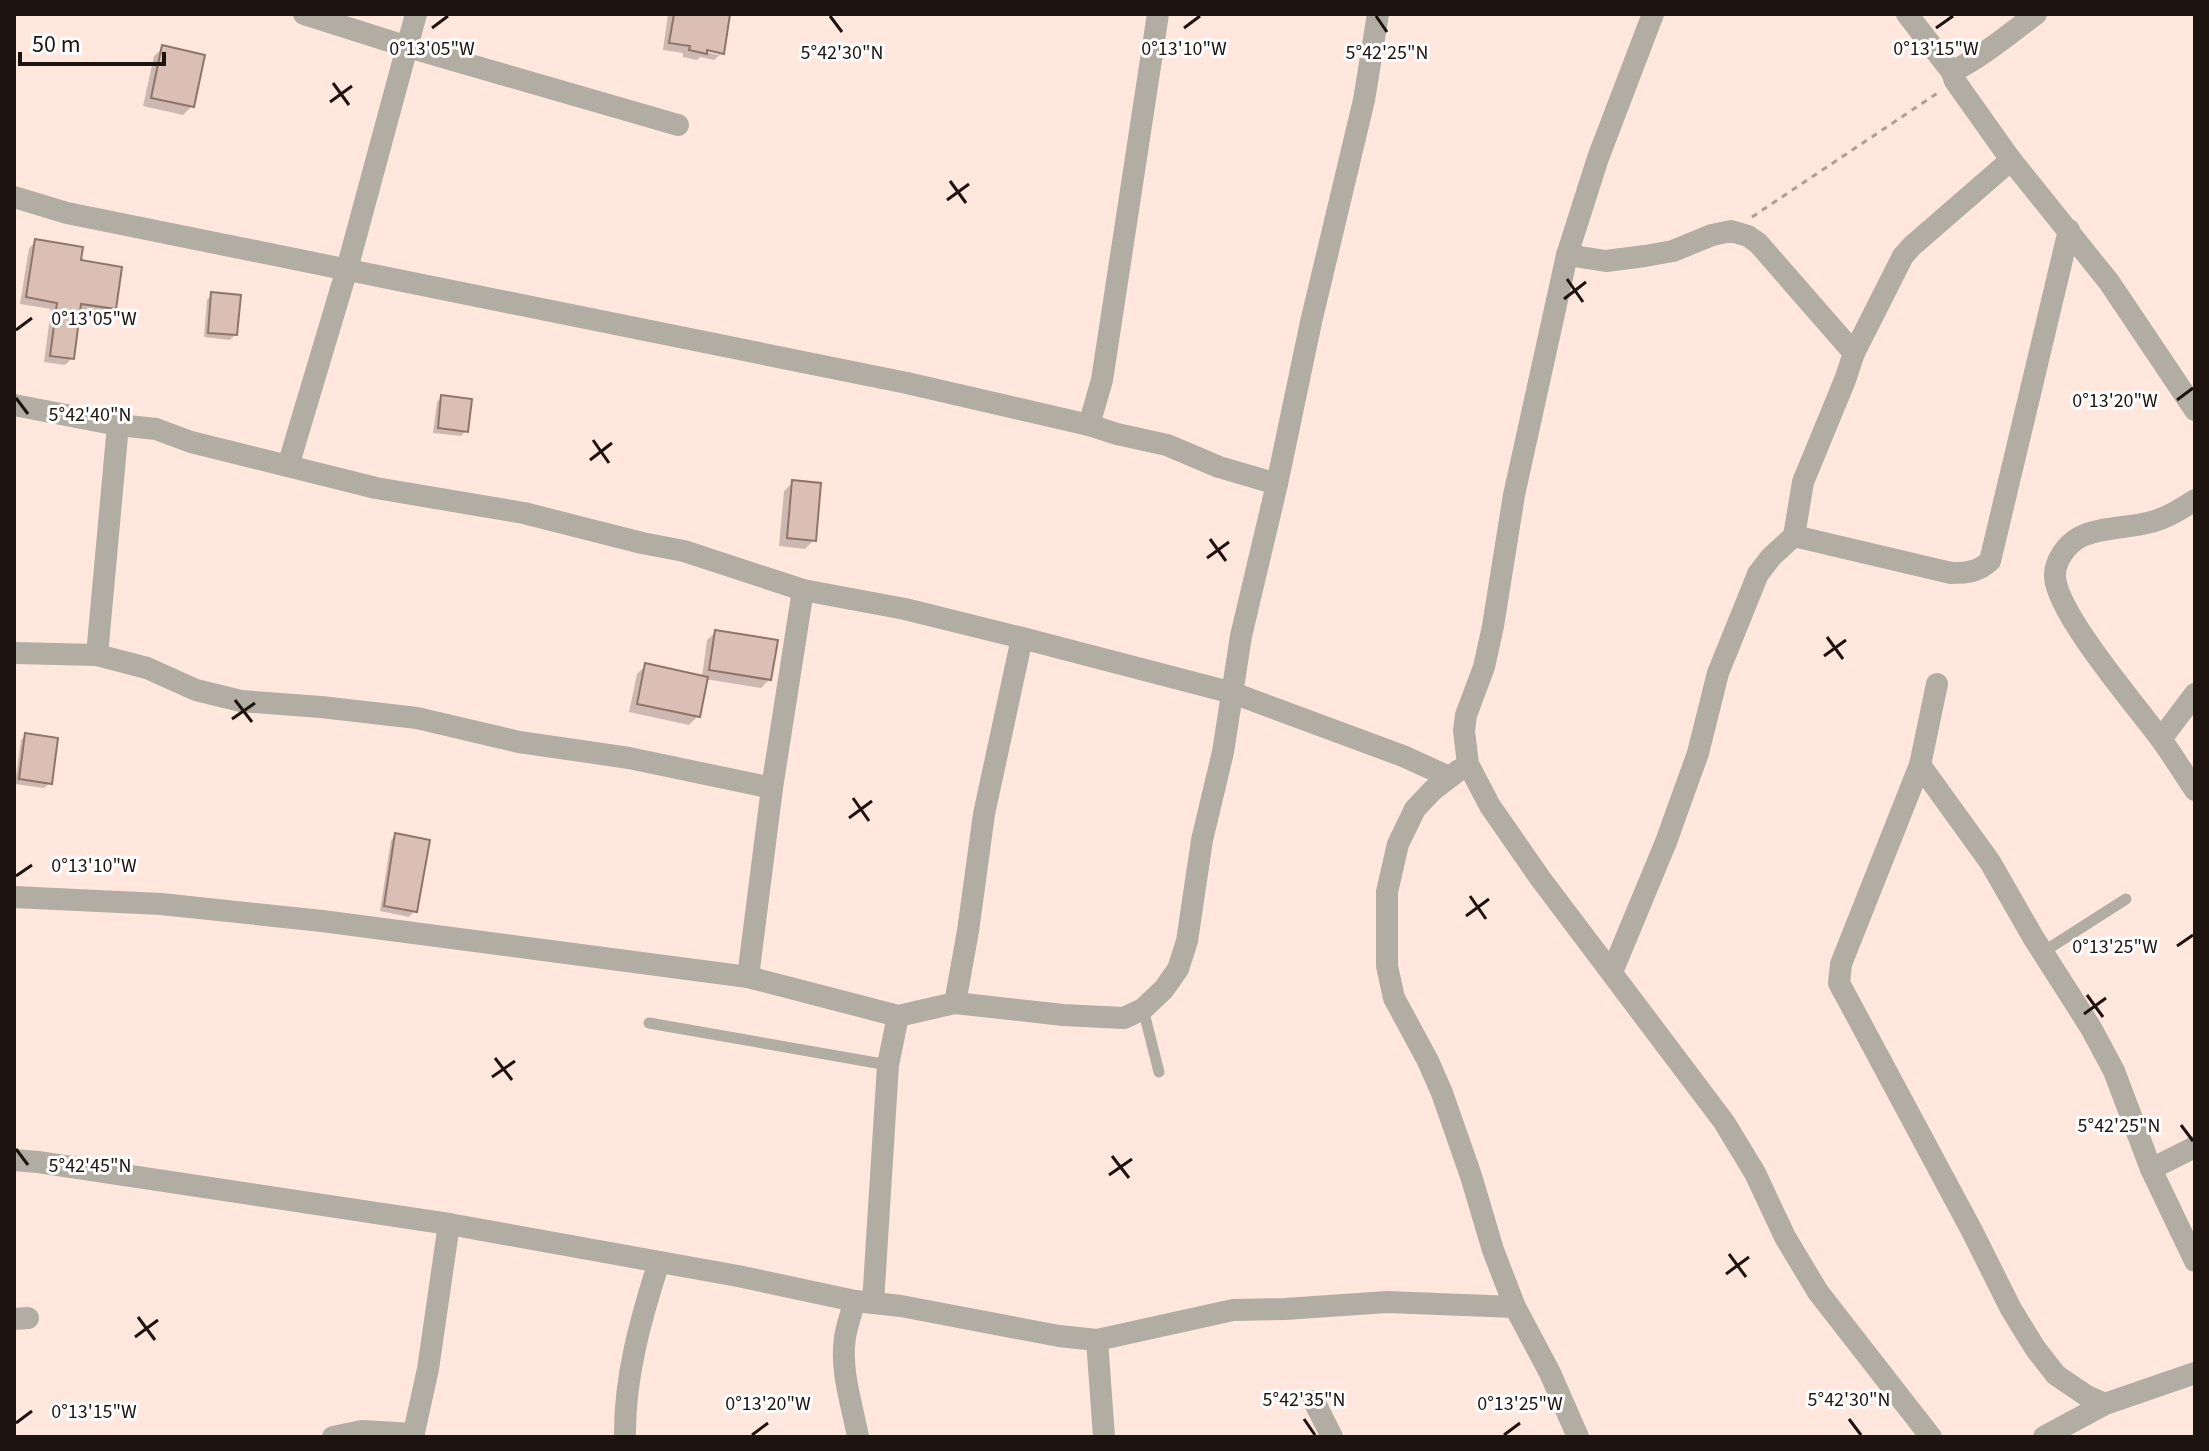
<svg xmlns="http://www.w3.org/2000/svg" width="2209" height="1451" font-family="'Source Sans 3',sans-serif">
<rect width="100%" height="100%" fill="#ffe7de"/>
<g fill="#0003" fill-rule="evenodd">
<path d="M668 14H728L722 53 714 60 700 57 697 60 683 57V53L663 50ZM698 46 719 51V55L697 50Z"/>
<polygon points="163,48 192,106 183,115 143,106 154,56"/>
<polygon points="36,241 114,308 107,315 78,311 72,358 65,365 44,362 51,309 20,304 29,248"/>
<polygon points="212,294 236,334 230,340 204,337 207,300"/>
<polygon points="442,397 466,431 461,436 433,433 437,402"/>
<polygon points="792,483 814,540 805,549 779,546 784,491"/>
<polygon points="716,632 770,679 761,688 705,679 698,716 689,725 629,712 637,674 645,666 702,677 707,640"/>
<polygon points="26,735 50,783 44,788 15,784 21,740"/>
<polygon points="396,835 415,911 409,917 380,911 391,840"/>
</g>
<g fill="#dcbfb4" stroke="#8f746a" stroke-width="2">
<polygon points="674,14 730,14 724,54 707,50 707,54 689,50 690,46 669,43"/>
<polygon points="162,45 205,55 194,107 151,98"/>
<polygon points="35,239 83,247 81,260 122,267 116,309 81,304 74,359 50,356 57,303 26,297"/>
<polygon points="211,292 241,295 237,335 208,333"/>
<polygon points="441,395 472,399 468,432 438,428"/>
<polygon points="792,480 821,483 816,541 787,538"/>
<polygon points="715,630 778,640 771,680 709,670"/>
<polygon points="645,663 708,677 700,717 637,704"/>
<polygon points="25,733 58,738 52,784 19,779"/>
<polygon points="395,833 430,840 417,912 384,906"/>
</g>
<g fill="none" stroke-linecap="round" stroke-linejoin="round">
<polyline stroke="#af9c95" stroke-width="3" stroke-dasharray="6 6" stroke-linecap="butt" points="1752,217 1939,92"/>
<g stroke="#b2ada2" stroke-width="11">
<polyline points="2043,952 2126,899"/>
<polyline points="1143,1009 1159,1072"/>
<polyline points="649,1023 888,1065"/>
</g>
<g stroke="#b2ada2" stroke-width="22">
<polyline points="304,14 408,47 678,125"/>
<polyline points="1158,14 1102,380 1089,425 1117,434 1167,445 1219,467 1277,484"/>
<polyline points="1653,14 1598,158 1567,255 1514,495 1493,626 1484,667 1466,715 1464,731 1468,764 1490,806 1540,878 1724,1122 1755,1173 1785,1237 1818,1292 1931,1437"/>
<polyline points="1907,14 1952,72"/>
<path d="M2036 14C2008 35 1983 56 1952 72L1955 81 2011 160 2109 282 2195 410"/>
<polyline points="14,197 67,213 907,383 1089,425"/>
<polyline points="1567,255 1606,261 1645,256 1673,251 1712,235 1731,231 1748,236 1758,243 1854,353 1845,380 1803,482 1794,536 1771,557 1758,574 1718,673 1698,753 1666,842 1612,972"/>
<polyline points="1854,353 1903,256 1912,246 2011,160"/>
<polyline points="14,405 118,425 156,429 191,442 376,488 524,513 642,543 684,551 803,590 905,609 1022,638 1233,693 1403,756 1449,777"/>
<polyline points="288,466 347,269 416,14"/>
<path d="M2195 500C2181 509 2167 518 2151 522 2130 528 2099 527 2080 537 2067 544 2054 561 2055 577 2057 613 2133 702 2157 734 2171 752 2182 771 2195 790"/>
<path d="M1794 536 1951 573C1967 573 1978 572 1990 561L2069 230"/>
<polyline points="14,653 97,655 147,668 196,690 241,701 321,707 417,718 519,742 629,758 772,788"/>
<polyline points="97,655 118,425"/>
<polyline points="1937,684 1920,765 1841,964 1839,983 1972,1231 2011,1309 2035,1348 2056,1375 2087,1396 2105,1404"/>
<polyline points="2161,739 2195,694"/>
<polyline points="1920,765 1990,862 2033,937 2091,1028 2114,1071 2151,1169 2195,1261"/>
<polyline points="1459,770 1433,790 1415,809 1398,844 1387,892 1387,966 1394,998 1428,1061 1442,1093 1471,1176 1493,1250 1515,1307 1550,1373 1578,1437"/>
<polyline points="14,897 161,904 322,921 748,977 898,1016 955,1003 1063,1015 1124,1018 1143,1009 1164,989 1178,969 1187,941 1202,840 1223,752 1241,636 1277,484 1311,322 1364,100 1378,14"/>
<polyline points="748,977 772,788 803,590"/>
<polyline points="955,1003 968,931 984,814 1022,638"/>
<polyline points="14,1160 38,1162 449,1224 738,1276 855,1301 901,1306 1059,1336 1097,1340 1233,1310 1285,1309 1387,1302 1515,1307"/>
<polyline points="2151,1169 2195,1147"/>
<path d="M855 1301C851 1313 847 1325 845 1337 840 1371 852 1404 858 1437"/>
<polyline points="873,1303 888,1065 898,1016"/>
<polyline points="14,1319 28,1318"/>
<polyline points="1097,1340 1104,1437"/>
<polyline points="1314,1401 1332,1437"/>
<polyline points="333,1437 362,1431 414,1434"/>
<polyline points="413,1437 428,1369 449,1224"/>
<path d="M625 1437C624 1378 641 1318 659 1262"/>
<polyline points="2044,1437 2105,1404 2195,1373"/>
</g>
</g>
<path fill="none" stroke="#1d130f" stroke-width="3" d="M830 16 842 32M1376 16 1387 32M432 28 448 16M1184 28 1200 16M1936 28 1953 16M333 83 349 105M330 102 352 86M950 181 966 203M947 200 969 184M1567 279 1583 302M1564 299 1586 282M16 330 32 318M16 398 28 414M2177 400 2193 388M593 440 609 463M590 460 612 443M1210 539 1226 561M1207 558 1229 542M1827 637 1843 659M1824 656 1846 640M235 700 252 722M232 719 255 703M853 798 869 821M849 818 872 801M16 876 32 865M1470 896 1486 919M1466 916 1489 899M2177 946 2193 935M2087 995 2103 1017M2084 1014 2106 998M495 1058 512 1080M492 1077 515 1061M2181 1125 2193 1141M16 1149 28 1165M1112 1156 1129 1178M1109 1175 1132 1159M1729 1254 1746 1277M1726 1274 1749 1257M138 1317 155 1340M135 1337 158 1320M1304 1419 1315 1435M1849 1419 1861 1435M16 1423 32 1411M752 1435 768 1423M1504 1435 1520 1423"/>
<g font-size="20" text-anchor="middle" fill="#1d130f" stroke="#fff" stroke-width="6" stroke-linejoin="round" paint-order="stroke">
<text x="432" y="55">0°13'05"W</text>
<text x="1184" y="55">0°13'10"W</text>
<text x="1936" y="55">0°13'15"W</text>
<text x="842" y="59">5°42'30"N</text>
<text x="1387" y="59">5°42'25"N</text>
<text x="94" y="325">0°13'05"W</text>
<text x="2115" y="407">0°13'20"W</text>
<text x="90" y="421">5°42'40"N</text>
<text x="94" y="872">0°13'10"W</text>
<text x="2115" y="953">0°13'25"W</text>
<text x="2119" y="1132">5°42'25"N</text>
<text x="90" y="1172">5°42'45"N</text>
<text x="1304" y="1406">5°42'35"N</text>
<text x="1849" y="1406">5°42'30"N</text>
<text x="768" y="1410">0°13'20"W</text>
<text x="1520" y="1410">0°13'25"W</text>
<text x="94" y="1418">0°13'15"W</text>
</g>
<rect width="2209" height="1451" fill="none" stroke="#1d130f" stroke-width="32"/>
<path d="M20 52v12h144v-12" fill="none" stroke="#1d130f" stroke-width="4"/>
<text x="32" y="52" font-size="24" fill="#1d130f" stroke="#ffffff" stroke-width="6" paint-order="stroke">50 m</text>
</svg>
